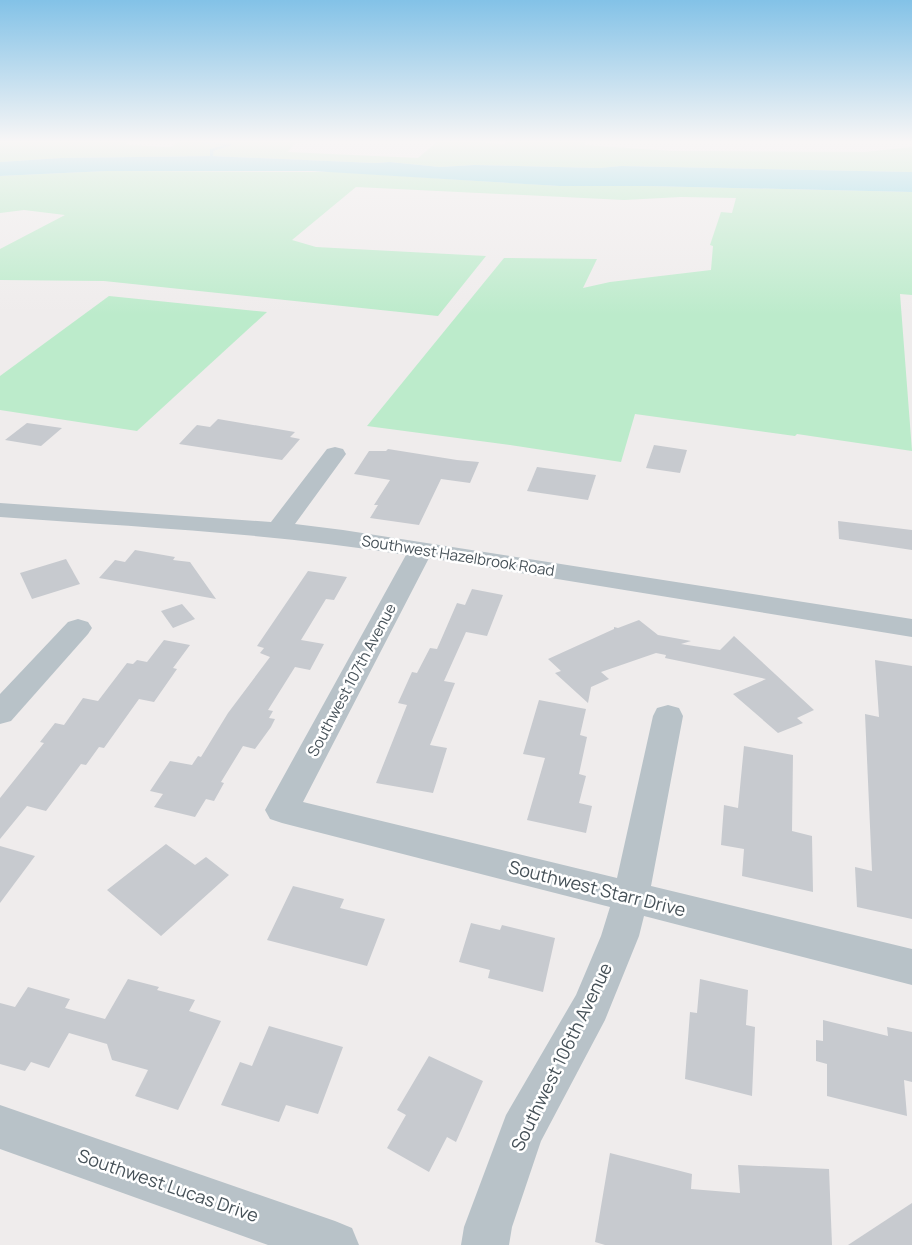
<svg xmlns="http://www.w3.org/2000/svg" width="912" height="1245" font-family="Manrope,sans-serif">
<rect width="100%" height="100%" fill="#efecec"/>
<g fill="#bcebcb">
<polygon points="0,141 126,141 127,145 171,147 178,141 313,141 294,144 288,152 418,158 438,141 466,141 504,144 508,141 587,141 584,145 672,151 865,152 912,147 912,172 621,166 599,168 474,165 440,167 390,162 375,163 212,156 61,158 0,162"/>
<polygon points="107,171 339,172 559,186 647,186 912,192 912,295 900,294 912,451 797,434 795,436 635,414 621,462 510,445 367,426 504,258 597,259 583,288 610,282 711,270 713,246 710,245 721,212 732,213 736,198 681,197 624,200 356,187 292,240 316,247 486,256 438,316 104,281 0,280 0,249 65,215 24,210 0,213 0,176"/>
<polygon points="109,296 267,312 137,431 0,410 0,376"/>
</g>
<polygon fill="#8cd8e5" points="212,156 375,163 390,162 440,167 474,165 599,168 621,166 912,172 912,192 647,186 559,186 312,171 107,171 0,176 0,162 61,158"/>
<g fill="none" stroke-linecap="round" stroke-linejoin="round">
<path fill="#8cd8e5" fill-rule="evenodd" d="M202 141 230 144 232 145 213 151C214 155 213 161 209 164L207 163 210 156V149L225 145 201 143Z"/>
</g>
<g fill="#c7cacf">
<polygon points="218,419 295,432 290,437 300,439 282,460 179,444 195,427 197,425 210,427"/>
<polygon points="27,423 62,428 41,446 5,440"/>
<polygon points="654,445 687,450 680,473 646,468"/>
<polygon points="388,449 457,460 479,462 470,483 441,479 419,525 370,518 378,505 374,505 390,480 354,474 369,451 386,451"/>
<polygon points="537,467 596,475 588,500 527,491"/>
<polygon points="838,521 912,530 912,550 839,539"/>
<polygon points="135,550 175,557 173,560 190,562 216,599 99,578 115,560 125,562"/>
<polygon points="66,559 80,584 32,599 20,573"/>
<polygon points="308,571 347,577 334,600 326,599 301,640 324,644 310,670 295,667 268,710 273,711 269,718 275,719 271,727 255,749 243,746 221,782 224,783 214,801 206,799 195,817 154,807 163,794 150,791 170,761 192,765 198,756 201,757 228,713 270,657 260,653 264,648 257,646"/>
<polygon points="472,589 503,595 487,636 466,632 444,681 455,683 430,745 447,748 433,793 376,783 407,705 398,703 412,672 417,673 430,648 437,649 457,603 465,605"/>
<polygon points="182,604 195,619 173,628 161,611"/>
<polygon points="639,620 658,635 691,641 681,644 720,650 734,636 814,710 797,718 803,723 778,733 733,694 766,679 665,658 666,655 656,653 601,672 609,679 591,687 588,703 555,673 561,671 548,659 614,629 614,627 618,628"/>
<polygon points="164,640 190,645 173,668 177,669 154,702 139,699 104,748 99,747 86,765 81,764 46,811 27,806 0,839 0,798 44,743 40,742 55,723 64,725 83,698 98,701 127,663 133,664 137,660 147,662"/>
<polygon points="875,660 912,666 912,919 857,907 855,867 872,871 865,714 879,717"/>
<polygon points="539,700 586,709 580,735 587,737 579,774 586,776 579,803 592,806 586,833 527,820 545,758 523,754"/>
<polygon points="744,746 793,755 792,831 812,836 813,892 742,876 744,849 721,845 724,805 738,808"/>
<polygon points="166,844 195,865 206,857 229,875 161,936 107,890"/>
<polygon points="0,846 35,856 0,903"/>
<polygon points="293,886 344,899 340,908 385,919 367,966 267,940"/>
<polygon points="471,923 500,930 502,925 555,938 543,992 488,978 490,970 459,962"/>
<polygon points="128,979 159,987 157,990 195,1000 189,1011 221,1021 178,1110 135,1096 148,1070 112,1060 107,1044 69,1033 49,1068 31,1062 25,1071 0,1064 0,1003 15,1007 28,987 70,999 65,1008 105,1019"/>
<polygon points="700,979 748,990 746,1025 755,1027 752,1096 685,1079 690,1012 697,1013"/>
<polygon points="823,1020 888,1036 887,1027 912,1032 912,1082 904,1080 907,1116 827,1096 827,1064 816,1061 816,1040 823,1041"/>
<polygon points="269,1026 343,1047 318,1114 286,1105 279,1122 221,1105 240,1062 252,1066"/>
<polygon points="429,1056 483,1081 456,1142 447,1137 429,1172 387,1148 406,1115 397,1110"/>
<polygon points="610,1153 692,1174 691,1189 740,1193 738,1165 829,1169 832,1245 605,1245 595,1242"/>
<polygon points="912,1203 912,1245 848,1245"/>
</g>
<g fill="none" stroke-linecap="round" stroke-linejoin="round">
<g fill="#b8c2c8" fill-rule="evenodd">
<path d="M335 447 343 449 346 454 295 524 343 530 912 619V637L429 558 303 802 617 878 653 716 657 708 668 705 679 708 683 716 651 886 912 949V985L644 916 639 936 605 1020 541 1141 512 1227 509 1245H461L464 1227 506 1115 576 995 601 936 610 907 282 823 270 819 265 810 406 555C272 533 136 527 0 517V503L271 522 327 449Z"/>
<polygon points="78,619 88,622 92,628 88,634 11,721 0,724 0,694 68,622"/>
<polygon points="0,1105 335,1221 352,1228 359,1245 268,1245 0,1149"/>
</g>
</g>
<linearGradient id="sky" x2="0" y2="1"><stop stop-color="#83c2e7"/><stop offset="0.45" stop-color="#f8f6f6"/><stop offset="1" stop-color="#f8f6f6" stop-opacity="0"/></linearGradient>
<rect width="912" height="315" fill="url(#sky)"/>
<g text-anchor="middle" stroke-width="5" stroke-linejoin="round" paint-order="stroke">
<g font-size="15" fill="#465158" stroke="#fff">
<text transform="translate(458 556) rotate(9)" y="5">Southwest Hazelbrook Road</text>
<text transform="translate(352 680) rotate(-62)" y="5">Southwest 107th Avenue</text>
</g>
<g font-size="18" fill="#465158" stroke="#fff">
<text transform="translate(597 889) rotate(14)" y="6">Southwest Starr Drive</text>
<text transform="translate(562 1057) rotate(-64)" y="6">Southwest 106th Avenue</text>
<text transform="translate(168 1186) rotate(19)" y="6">Southwest Lucas Drive</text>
</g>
</g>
</svg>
